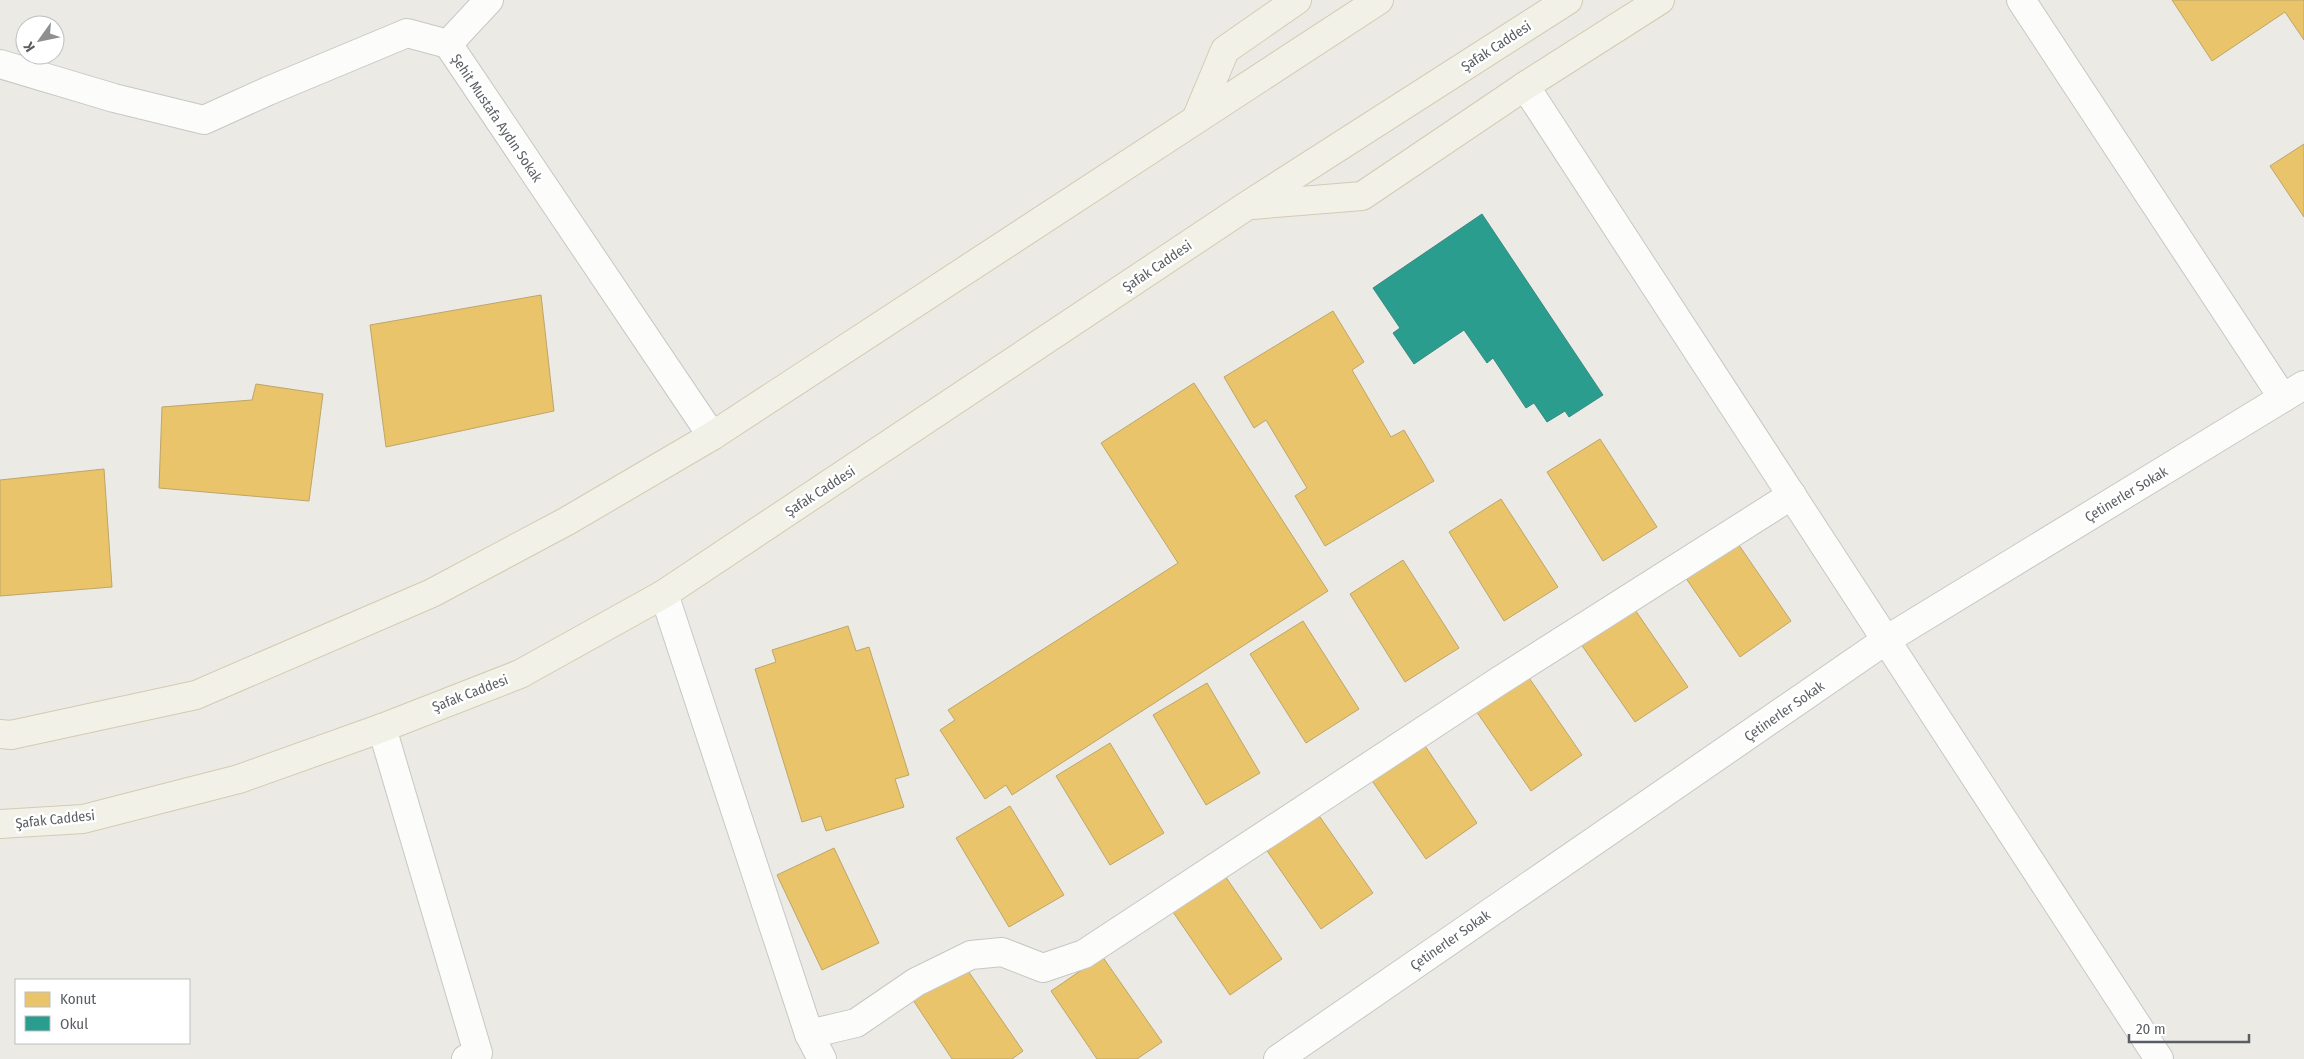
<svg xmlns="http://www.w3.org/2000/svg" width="2304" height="1059" font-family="'Fira Sans Condensed',sans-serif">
<rect width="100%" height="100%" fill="#ebeae5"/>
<g fill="#e9c46a" stroke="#bea568">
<polygon points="2172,0 2304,0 2304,40 2285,12 2212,61"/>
<polygon points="2304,144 2304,217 2270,166"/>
<polygon points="541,295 554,411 386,447 370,325"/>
<polygon points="1333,311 1364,362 1352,370 1391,437 1404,430 1434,481 1325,546 1295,496 1307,488 1266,420 1254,428 1224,377"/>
<polygon points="1194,383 1328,591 1012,795 1006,785 985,799 940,730 955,720 948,710 1178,563 1101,443"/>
<polygon points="256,384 323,394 309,501 159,488 162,407 252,400"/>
<polygon points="1600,439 1657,527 1603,561 1547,472"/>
<polygon points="104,469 112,587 0,596 0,480"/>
<polygon points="1501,499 1558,587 1504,621 1449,532"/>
<polygon points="1732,535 1791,621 1740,657 1681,571"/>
<polygon points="1403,560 1459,648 1405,682 1350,594"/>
<polygon points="1629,601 1688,687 1635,722 1576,637"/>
<polygon points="1303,621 1359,709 1306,743 1250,654"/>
<polygon points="848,626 856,651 869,647 909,775 895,779 904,807 826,831 821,816 802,822 755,669 776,662 772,650"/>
<polygon points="1523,669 1582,755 1531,791 1472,705"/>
<polygon points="1207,683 1260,773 1206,805 1153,715"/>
<polygon points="1419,737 1477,823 1426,859 1366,772"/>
<polygon points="1110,743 1164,833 1110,865 1056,776"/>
<polygon points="1010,806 1064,895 1009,927 956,838"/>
<polygon points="1313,807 1373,893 1321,929 1261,842"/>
<polygon points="834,848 879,943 822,970 777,875"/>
<polygon points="1223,873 1282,959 1230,995 1171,909"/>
<polygon points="1102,956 1162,1042 1137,1059 1097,1059 1051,991"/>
<polygon points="964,965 1023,1051 1012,1059 952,1059 913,1000"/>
</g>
<polygon fill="#2a9d8f" stroke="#388a82" points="1482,214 1603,395 1569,417 1565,411 1547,422 1534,403 1526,408 1493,358 1487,363 1464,330 1414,364 1393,333 1400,328 1373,288"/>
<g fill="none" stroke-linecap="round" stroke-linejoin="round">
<g stroke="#c7c7c5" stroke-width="30">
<g id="minor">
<polyline points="2021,0 2283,398"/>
<polyline points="448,44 489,0"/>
<polyline points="0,64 114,98 204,120 268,91 407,33 448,44 712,436"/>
<polyline points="1525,86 2159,1059"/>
<polyline points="664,594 809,1034 822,1059"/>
<polyline points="382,728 478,1053 466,1059"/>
<polyline points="809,1034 856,1023 916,982 971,955 1002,952 1043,968 1084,954 1499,681 1792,495"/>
<polyline points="1278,1059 1886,640 2304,385"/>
</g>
</g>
<g stroke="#d3cbb2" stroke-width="30">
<g id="major">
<polyline points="1197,117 1225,50 1297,0"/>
<polyline points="1252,205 1362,196 1525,86 1660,0"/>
<polyline points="0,734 11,735 196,695 432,593 567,521 712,436 1379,0"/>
<polyline points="0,824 83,819 239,779 382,728 520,674 664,594 1248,205 1568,0"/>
</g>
</g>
<use href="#minor" stroke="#fcfcfb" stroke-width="28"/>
<use href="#major" stroke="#f2f1e7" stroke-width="28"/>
</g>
<g text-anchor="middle" stroke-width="5" stroke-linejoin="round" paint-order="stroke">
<g font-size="14" fill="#5a5e63" stroke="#fff">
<text transform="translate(1496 46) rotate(-33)" y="5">Şafak Caddesi</text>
<text transform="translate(497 118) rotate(56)" y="5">Şehit Mustafa Aydın Sokak</text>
<text transform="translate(1157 266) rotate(-34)" y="5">Şafak Caddesi</text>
<text transform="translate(820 491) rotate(-33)" y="5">Şafak Caddesi</text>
<text transform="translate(2126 494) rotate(-31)" y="5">Çetinerler Sokak</text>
<text transform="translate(470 693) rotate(-21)" y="5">Şafak Caddesi</text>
<text transform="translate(1784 711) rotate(-35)" y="5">Çetinerler Sokak</text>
<text transform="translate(55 819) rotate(-6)" y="5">Şafak Caddesi</text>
<text transform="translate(1450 940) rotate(-35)" y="5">Çetinerler Sokak</text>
</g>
</g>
<rect x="15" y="979" width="175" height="65" fill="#ffffff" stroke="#bdbfc1"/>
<rect x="25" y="992" width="25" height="15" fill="#e9c46a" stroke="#bdbfc1"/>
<text x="60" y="1004" font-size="15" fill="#5a5e63">Konut</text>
<rect x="25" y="1016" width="25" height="15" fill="#2a9d8f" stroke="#bdbfc1"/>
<text x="60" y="1029" font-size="15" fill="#5a5e63">Okul</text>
<g transform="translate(40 40) rotate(237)"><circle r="24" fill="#ffffff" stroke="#bdbfc1"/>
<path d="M0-4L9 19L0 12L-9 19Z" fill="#8d8f90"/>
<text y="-8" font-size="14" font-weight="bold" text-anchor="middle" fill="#5a5e63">K</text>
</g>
<path d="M2129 1034v8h120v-8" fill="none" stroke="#5a5e63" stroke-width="2.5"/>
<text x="2136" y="1034" font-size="15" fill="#5a5e63" stroke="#ffffff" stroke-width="4" paint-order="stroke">20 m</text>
</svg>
